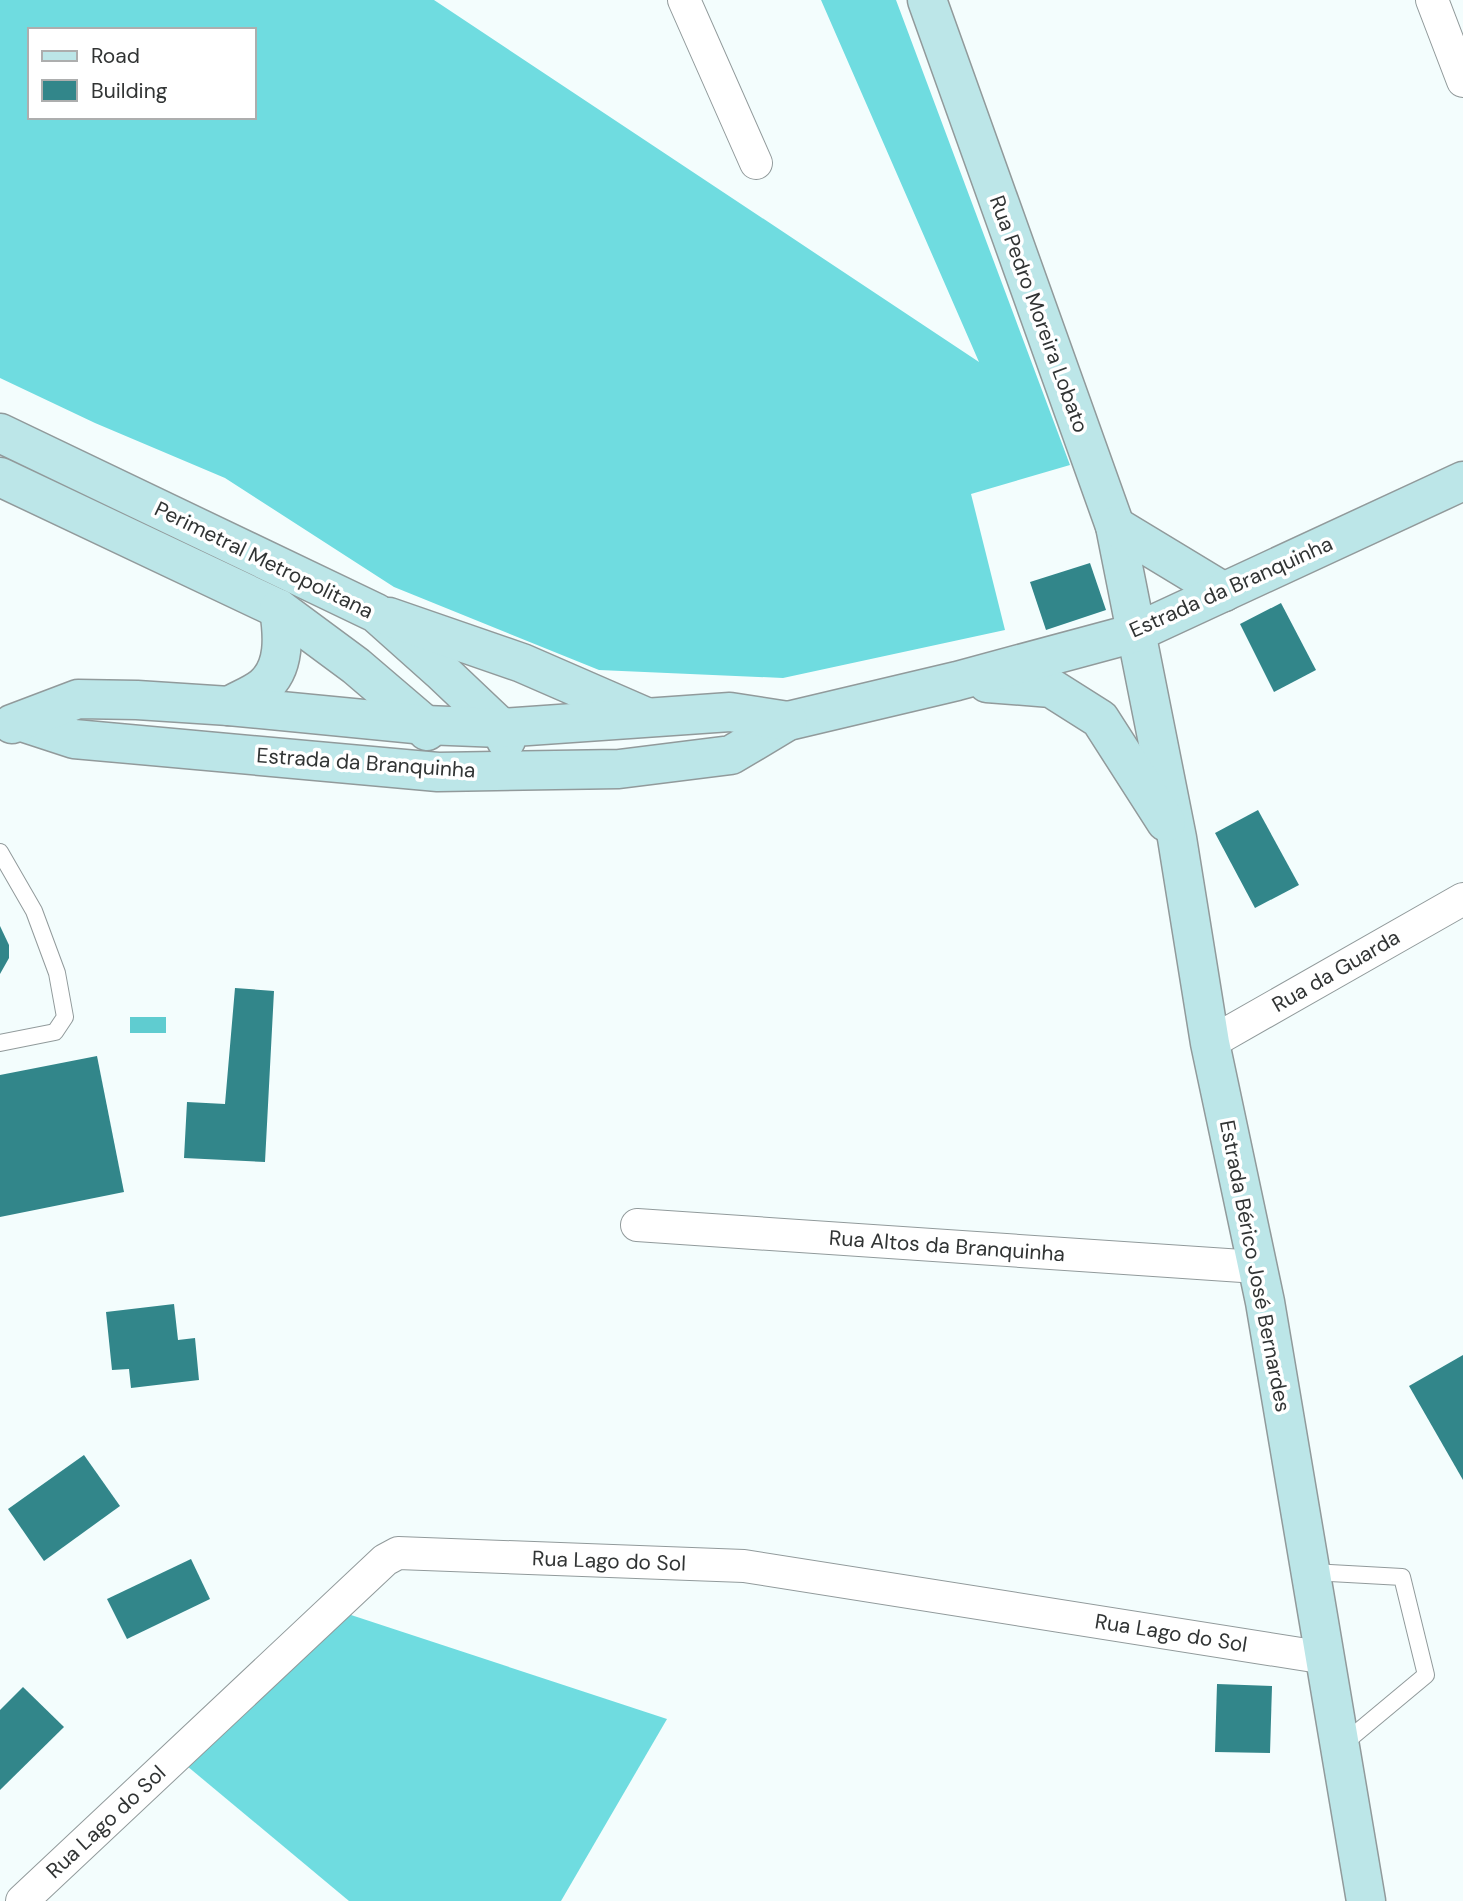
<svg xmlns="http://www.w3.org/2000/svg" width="1463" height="1901" font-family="'DM Sans',sans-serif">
<rect width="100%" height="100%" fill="#f3fdfd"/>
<g fill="#6fdce0" fill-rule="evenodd">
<path d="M0 0H434L979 362 821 0H896L1070 465 971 494 1005 630 783 678 599 670 394 587 225 478 95 423 0 378ZM30 30H254V117H30Z"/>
<polygon points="348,1614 667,1719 561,1901 349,1901 181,1761"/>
</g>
<rect fill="#5fccd0" x="130" y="1017" width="36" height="16"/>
<g fill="#32868a">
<polygon points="1090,563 1106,610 1046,630 1030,582"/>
<polygon points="1281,603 1316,670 1274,692 1240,624"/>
<polygon points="1258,810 1299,885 1255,908 1215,833"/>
<polygon points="0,926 9,945 9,958 0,974"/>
<polygon points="235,988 274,991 265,1162 184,1158 187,1102 225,1104"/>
<polygon points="97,1056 124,1192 0,1217 0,1075"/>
<polygon points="174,1304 178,1340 195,1338 199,1380 131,1388 129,1369 112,1370 106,1312"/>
<polygon points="1463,1355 1463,1480 1409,1386"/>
<polygon points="84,1455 120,1506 44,1561 8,1509"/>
<polygon points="191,1559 210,1599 127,1639 107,1599"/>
<polygon points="1217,1684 1272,1686 1270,1753 1215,1752"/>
<polygon points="23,1687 64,1727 0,1790 0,1710"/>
</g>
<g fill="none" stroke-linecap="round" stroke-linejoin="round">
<g stroke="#919a9b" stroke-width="18">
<g id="lane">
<polyline points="0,852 34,911 57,973 65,1017 55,1032 0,1043"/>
<polyline points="1312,1572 1402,1577 1426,1675 1342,1745"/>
</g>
</g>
<g stroke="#919a9b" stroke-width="34">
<g id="street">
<polyline points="684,0 756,163"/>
<polyline points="1432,0 1463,81"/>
<polyline points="1210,1043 1463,899"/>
<polyline points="637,1225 1257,1267"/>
<polyline points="22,1901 385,1560 398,1553 744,1566 1326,1658"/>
</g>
</g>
<g stroke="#919a9b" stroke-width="41">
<g id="secondary">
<polyline points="927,0 1115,526 1177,838 1210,1043 1265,1302 1366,1901"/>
<polyline points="0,433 376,613 441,671 501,728 506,740"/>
<polyline points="0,477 279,609 356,666 425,725 427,731"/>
<polyline points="1115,526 1224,592"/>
<polyline points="389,617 522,663 646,717"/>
<polyline points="987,683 1051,688 1100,719 1166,822"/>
<path d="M229 706C239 700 253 695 263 687 286 668 283 635 279 609"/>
<polyline points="22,722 74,739 438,772 619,769 731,755 788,721 957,681 1135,633 1463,481"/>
<polyline points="12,724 78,699 137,700 229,706 425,725 501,728 730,712 788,721"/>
</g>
</g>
<use href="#lane" stroke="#fff" stroke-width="16"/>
<use href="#street" stroke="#fff" stroke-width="32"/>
<use href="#secondary" stroke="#bce6e8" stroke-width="38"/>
</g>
<g text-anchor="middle" stroke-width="7" stroke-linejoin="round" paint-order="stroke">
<g font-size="21" fill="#313434" stroke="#fff">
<text transform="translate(1039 314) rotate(70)" y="7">Rua Pedro Moreira Lobato</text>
<text transform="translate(264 560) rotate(26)" y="7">Perimetral Metropolitana</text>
<text transform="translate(1231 587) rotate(-24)" y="7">Estrada da Branquinha</text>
<text transform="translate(366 763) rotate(4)" y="7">Estrada da Branquinha</text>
<text transform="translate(1336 971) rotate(-30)" y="7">Rua da Guarda</text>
<text transform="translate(947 1246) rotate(4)" y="7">Rua Altos da Branquinha</text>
<text transform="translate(1255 1266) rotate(79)" y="7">Estrada Bérico José Bernardes</text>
<text transform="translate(609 1561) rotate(2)" y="7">Rua Lago do Sol</text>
<text transform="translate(1171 1633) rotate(9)" y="7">Rua Lago do Sol</text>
<text transform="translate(106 1822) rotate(-43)" y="7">Rua Lago do Sol</text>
</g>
</g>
<rect x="28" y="28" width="228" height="91" fill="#ffffff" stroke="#adaeae" stroke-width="2"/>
<rect x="42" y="51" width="35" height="10" fill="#bce6e8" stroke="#adaeae" stroke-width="2"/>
<text x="91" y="63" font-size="21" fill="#313434">Road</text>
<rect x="42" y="80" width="35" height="21" fill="#32868a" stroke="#adaeae" stroke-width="2"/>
<text x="91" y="98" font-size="21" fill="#313434">Building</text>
</svg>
